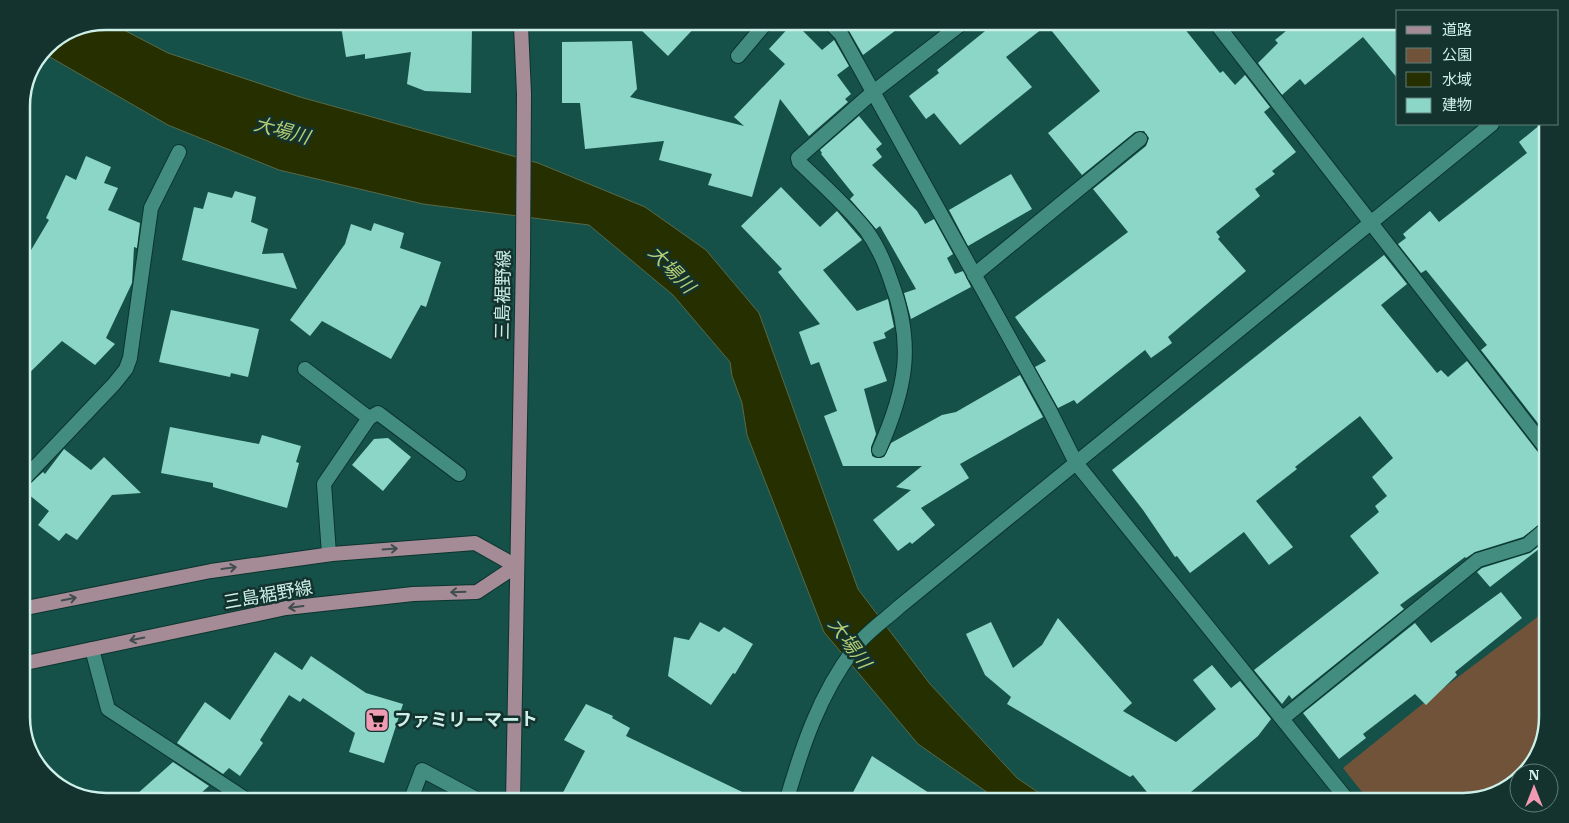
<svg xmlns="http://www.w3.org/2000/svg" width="1569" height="823" font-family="'IBM Plex Serif','Noto Sans JP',serif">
<rect width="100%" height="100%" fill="#165149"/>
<path fill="#71533a" d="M1548 609V717L1539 755 1522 773H1519C1511 810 1400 802 1370 802L1343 768 1425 702Z"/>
<polygon fill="#252f00" stroke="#576946" points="118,27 168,53 300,97 538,163 645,207 706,250 759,313 858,589 930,684 1017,778 1048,799 1061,802 1001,802 918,744 824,632 747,435 742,403 732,376 730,362 673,295 589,225 423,204 279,170 168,125 43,53 46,46 74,28"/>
<g fill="#8cd6c8">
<polygon points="1297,22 1398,22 1398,79 1363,37 1305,85 1300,79 1282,95 1258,63 1278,43 1275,40"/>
<polygon points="995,23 1180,23 1220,73 1223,71 1235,85 1245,75 1270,107 1264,112 1296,152 1272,171 1275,174 1255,189 1260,196 1216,232 1220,237 1218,239 1246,271 1168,337 1172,343 1151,358 1145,350 1077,404 1074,400 1058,408 1035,367 1046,361 1015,317 1128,232 1093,189 1146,146 1149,138 1144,131 1135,132 1082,175 1048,133 1100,91 1047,25 1006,57 1032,87 960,145 934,113 926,119 909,96 939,73 937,70"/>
<polygon points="792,24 796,24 822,50 834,40 849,66 837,75 851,94 845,99 848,102 809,136 780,99 752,197 708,185 712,174 659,160 664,141 585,149 580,103 562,103 562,42 632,41 637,89 630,97 744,126 734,117 785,64 769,49"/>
<polygon points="855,24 904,24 863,55 848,29"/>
<polygon points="636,25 697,25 668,56"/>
<polygon points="341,26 472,26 471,93 425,91 407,84 411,52 365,59 365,54 346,57"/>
<polygon points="859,116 882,144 876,149 882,157 872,165 917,211 925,224 934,219 953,254 947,258 955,274 963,271 971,287 911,319 904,293 916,289 880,226 876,229 850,199 854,195 821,154 822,153 820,150"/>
<polygon points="1541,124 1548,124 1548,436 1481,350 1487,345 1426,270 1421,273 1398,244 1406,238 1403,234 1430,211 1439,222 1527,153 1519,142"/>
<polygon points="86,156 111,167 104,183 118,188 108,210 140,223 137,248 134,247 132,283 106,338 115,344 95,365 62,341 21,381 21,267 49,220 46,218 66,175 76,180"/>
<polygon points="1011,174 1032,209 968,246 949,210"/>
<polygon points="781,187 820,227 837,211 862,240 823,270 857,311 888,299 894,327 884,333 886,338 873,342 887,381 864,389 876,434 871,447 872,456 876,458 884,457 891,443 942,415 956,412 1020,375 1043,417 960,464 969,478 921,508 935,525 912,544 910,542 898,551 873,520 911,490 896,487 922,466 843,466 824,416 837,411 819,362 811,365 799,332 820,324 778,272 782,269 741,226"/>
<polygon points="235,191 256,197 251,222 268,229 262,254 283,253 297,289 182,260 194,207 203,209 208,192 232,198"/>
<polygon points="374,223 404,233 400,248 441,262 426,307 421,305 391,359 322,321 310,336 290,320 345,244 351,224 371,231"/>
<polygon points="1384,255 1407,284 1381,305 1437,373 1441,370 1448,377 1467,361 1541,456 1548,460 1548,518 1523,537 1475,552 1466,558 1465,557 1400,605 1404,609 1292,699 1289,695 1282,704 1254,670 1379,573 1350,536 1379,512 1375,506 1387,496 1372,477 1393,458 1360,416 1295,467 1297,469 1256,501 1293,547 1269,565 1244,532 1190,573 1177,556 1175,557 1143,510 1112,470"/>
<polygon points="171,310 259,329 248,377 231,373 230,377 159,362"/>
<polygon points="170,427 259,444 262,435 301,446 296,462 299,463 287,508 213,487 213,483 161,473"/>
<polygon points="388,438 411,457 383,491 352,465 374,439"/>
<polygon points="64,449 91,470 104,457 141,493 112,495 77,540 66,533 59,541 38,525 49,511 23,490 43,472 45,474"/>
<polygon points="21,452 30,460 21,469"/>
<polygon points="1548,539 1548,542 1490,587 1477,572 1482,568 1530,553"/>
<polygon points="1501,592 1522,618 1455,672 1457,675 1426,705 1415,694 1363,734 1366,738 1339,759 1303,713 1415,623 1431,643"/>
<polygon points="1058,618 1132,703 1123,711 1176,742 1216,709 1193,680 1212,665 1231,688 1240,681 1271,719 1258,736 1179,802 1155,802 1133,775 1130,777 1007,704 1011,697 985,675 966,634 991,622 1013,668 1042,645"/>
<polygon points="700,622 719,632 724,627 753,644 735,674 733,673 711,705 668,676 674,637 689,640"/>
<polygon points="275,652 302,670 311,656 366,693 403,704 384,763 349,752 355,733 303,698 300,702 289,695 260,740 263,743 240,776 229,768 223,774 177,743 205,702 230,720"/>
<polygon points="586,704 613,716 612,718 630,728 626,736 763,802 558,802 585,751 564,740"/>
<polygon points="872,756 943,802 848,802"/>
<polygon points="173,762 209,786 191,802 128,802"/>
</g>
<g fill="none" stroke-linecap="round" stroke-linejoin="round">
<g stroke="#0b342e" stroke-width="16">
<g id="service">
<polyline points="738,56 765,24"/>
<path d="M879 450C906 389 915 345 891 281 885 263 878 246 866 230 846 205 822 184 799 162L798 158 872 93 961 24"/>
</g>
</g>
<g stroke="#0b342e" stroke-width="16">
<g id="minor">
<polyline points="1215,22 1548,451"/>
<polyline points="831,24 841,34 1050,411 1076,463 1349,802"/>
<polyline points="974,275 1140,139"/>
<polyline points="305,369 369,418 378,413 459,474"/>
<polyline points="21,482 114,384 126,369 130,358 151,208 179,152"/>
<polyline points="329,554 324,484 369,418"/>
<polyline points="92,649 108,709 250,802"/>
<polyline points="1283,718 1478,560 1527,545 1548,527"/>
<polyline points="410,802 422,770 482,802"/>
<path d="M786 802C802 747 819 695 854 649 865 633 885 620 899 607L1492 124"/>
</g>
</g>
<g stroke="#0b342e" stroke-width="16">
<g id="primary">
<polyline points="21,609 211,571 332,554 475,543 516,566 477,592 413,594 286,608 21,664"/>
<polyline points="513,802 523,257 524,94 521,26"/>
</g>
</g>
<use href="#service" stroke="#428c80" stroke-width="14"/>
<use href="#minor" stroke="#428c80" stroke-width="14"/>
<use href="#primary" stroke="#a48b96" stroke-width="14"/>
</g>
<defs><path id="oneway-shaft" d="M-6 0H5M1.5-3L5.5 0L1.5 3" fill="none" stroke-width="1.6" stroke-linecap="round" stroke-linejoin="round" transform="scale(1.25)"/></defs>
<g stroke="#3f4d4d">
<use href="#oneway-shaft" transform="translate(390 549) rotate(-4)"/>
<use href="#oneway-shaft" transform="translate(229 568) rotate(-8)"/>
<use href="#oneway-shaft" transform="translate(458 592) rotate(178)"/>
<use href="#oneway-shaft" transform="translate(69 599) rotate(-11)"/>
<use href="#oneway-shaft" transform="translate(296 607) rotate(173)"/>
<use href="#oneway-shaft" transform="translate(137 639) rotate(168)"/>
</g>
<defs>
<g id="supermarket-square" transform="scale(1.25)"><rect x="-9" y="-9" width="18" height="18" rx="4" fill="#f19ab3" stroke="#14332e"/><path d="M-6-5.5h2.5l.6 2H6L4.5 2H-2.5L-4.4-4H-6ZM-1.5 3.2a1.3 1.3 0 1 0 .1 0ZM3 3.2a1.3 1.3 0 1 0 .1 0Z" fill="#111"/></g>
</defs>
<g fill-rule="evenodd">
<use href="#supermarket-square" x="377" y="720"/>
</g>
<g text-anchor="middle" stroke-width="5" stroke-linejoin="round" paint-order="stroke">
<g font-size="18" fill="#cdf0e9" stroke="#14332e">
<text transform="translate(503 295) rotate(-89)" y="6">三島裾野線</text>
<text transform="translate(268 595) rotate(-10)" y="6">三島裾野線</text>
</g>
<g font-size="18" font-weight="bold" fill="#cdf0e9" stroke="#14332e" text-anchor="start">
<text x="394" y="726">ファミリーマート</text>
</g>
<g font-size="19" font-style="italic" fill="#b5cd75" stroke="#14332e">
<text transform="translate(282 130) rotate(15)" y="7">大場川</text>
<text transform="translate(672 269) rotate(46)" y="7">大場川</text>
<text transform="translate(850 643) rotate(54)" y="7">大場川</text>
</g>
</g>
<path d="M0 0H1569V823H0ZM106 30H1463A76 76 0 0 1 1539 106V717A76 76 0 0 1 1463 793H106A76 76 0 0 1 30 717V106A76 76 0 0 1 106 30Z" fill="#14332e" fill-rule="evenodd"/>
<path fill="none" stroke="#cdf0e9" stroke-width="2.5" d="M106 30H1463A76 76 0 0 1 1539 106V717A76 76 0 0 1 1463 793H106A76 76 0 0 1 30 717V106A76 76 0 0 1 106 30Z"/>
<rect x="1396" y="10" width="162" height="115" fill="#14332e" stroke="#5e7f79"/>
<rect x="1406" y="26" width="25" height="8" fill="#a48b96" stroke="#5e7f79"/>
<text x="1442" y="35" font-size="15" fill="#cdf0e9">道路</text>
<rect x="1406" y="48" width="25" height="15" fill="#71533a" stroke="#5e7f79"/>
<text x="1442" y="60" font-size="15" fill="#cdf0e9">公園</text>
<rect x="1406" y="72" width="25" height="15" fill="#252f00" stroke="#5e7f79"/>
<text x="1442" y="85" font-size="15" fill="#cdf0e9">水域</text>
<rect x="1406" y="98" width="25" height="15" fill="#8cd6c8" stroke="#5e7f79"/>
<text x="1442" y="110" font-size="15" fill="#cdf0e9">建物</text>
<g transform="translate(1534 788)"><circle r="24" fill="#14332e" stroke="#5e7f79"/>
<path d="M0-4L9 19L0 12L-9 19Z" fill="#f19ab3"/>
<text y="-8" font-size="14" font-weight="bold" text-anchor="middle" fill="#cdf0e9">N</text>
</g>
</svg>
